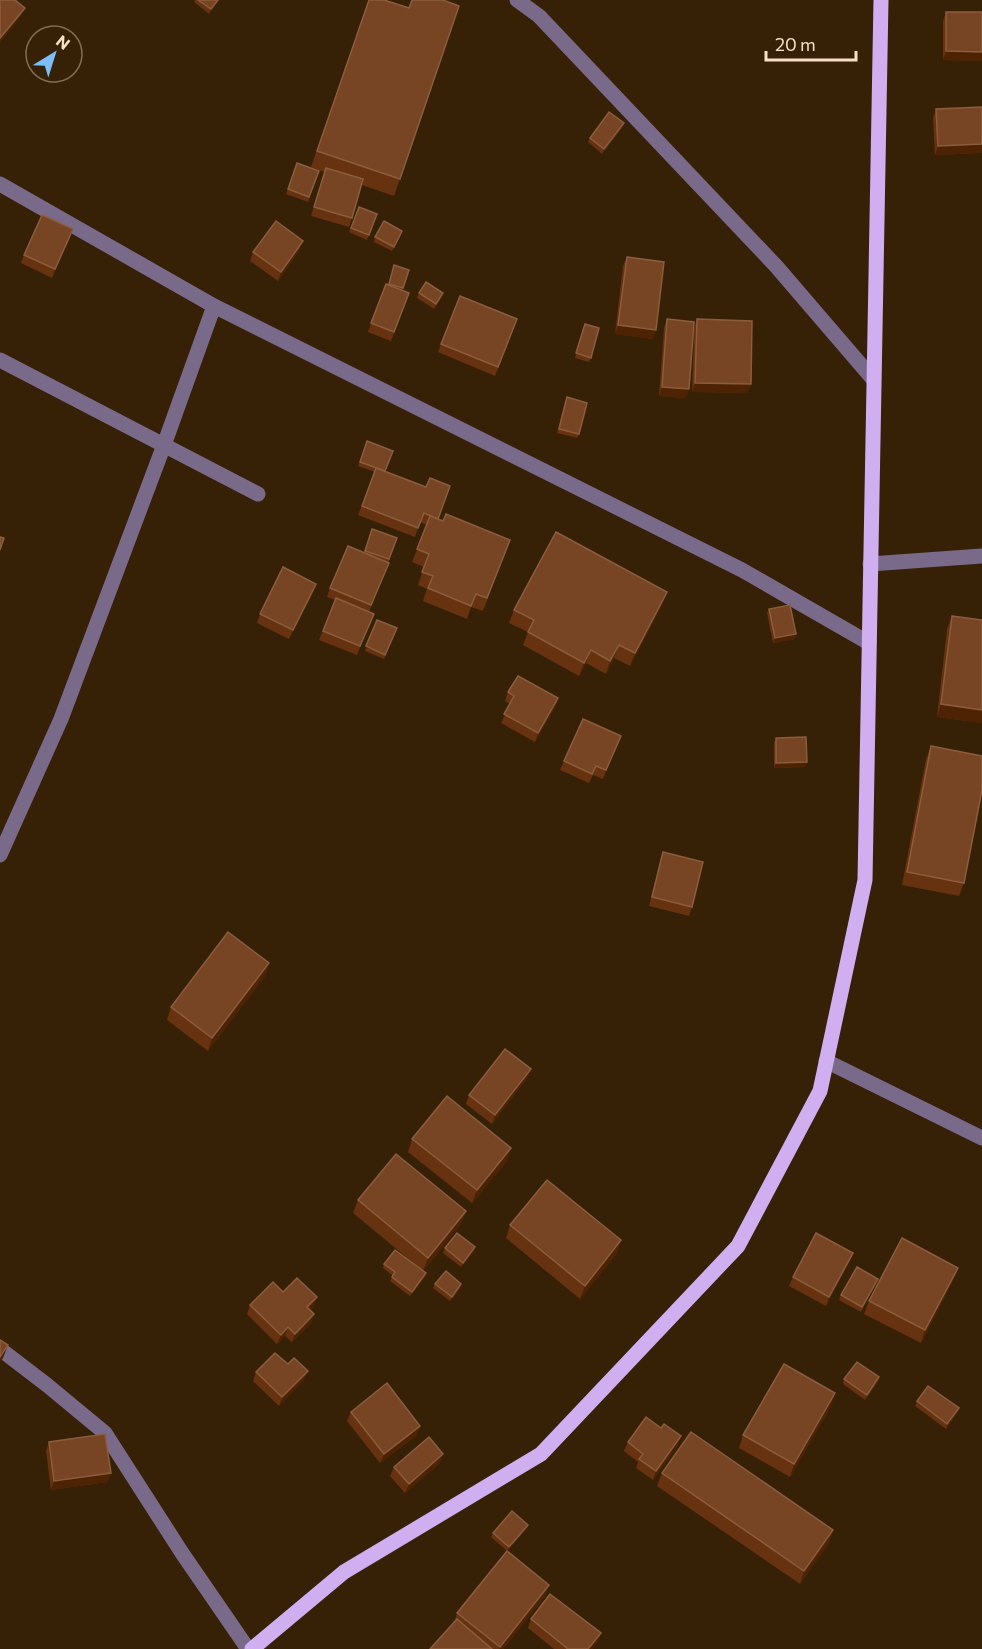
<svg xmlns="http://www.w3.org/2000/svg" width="982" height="1649" font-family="Commissioner,sans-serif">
<rect width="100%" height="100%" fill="#362107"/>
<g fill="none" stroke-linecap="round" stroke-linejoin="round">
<g stroke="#7a6a8a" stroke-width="15">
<polyline points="517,0 539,16 776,266 873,379"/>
<polyline points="0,184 214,306 742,570 869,643"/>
<polyline points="0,360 258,494"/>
<polyline points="870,564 982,556"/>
<polyline points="0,855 61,719 164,445 214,306"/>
<polyline points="826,1061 982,1138"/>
<polyline points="0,1349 47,1385 105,1433 182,1553 248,1649"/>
</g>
<polyline stroke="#d0aff0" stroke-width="15" points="252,1649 344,1572 541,1454 738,1246 820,1091 865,880 881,0"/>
</g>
<g fill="#67320f">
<polygon points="195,0 219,0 209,14 194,2"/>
<polygon points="369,0 409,8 400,179 394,196 362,185 349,227 311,216 324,172 311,167"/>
<polygon points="946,12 982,12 982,61 943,60 943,21"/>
<polygon points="982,107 982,153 935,155 933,118 936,109"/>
<polygon points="624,123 622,128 602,154 588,142 590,138"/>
<polygon points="297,163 319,171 308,202 286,194"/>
<polygon points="359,207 377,214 367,240 349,232"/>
<polygon points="400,236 392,251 374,242 375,237"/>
<polygon points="70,238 52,278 21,263 24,255"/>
<polygon points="300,249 278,281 250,261 253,252"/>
<polygon points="627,257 653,339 615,334 623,266"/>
<polygon points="394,265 409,270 402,290 409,293 391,341 368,332 386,284 388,285"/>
<polygon points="419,293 441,297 434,309 417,298"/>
<polygon points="667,319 689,389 685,398 659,396 664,328"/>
<polygon points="697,319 751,384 747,393 692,392 694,328"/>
<polygon points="514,328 495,376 438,352 441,344"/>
<polygon points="583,328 591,358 589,362 575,358"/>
<polygon points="565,402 579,434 577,438 557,433"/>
<polygon points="367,441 385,471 438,519 510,540 483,611 471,607 467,619 423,601 427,589 418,585 424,567 412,562 427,525 420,522 415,537 358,515 375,472 358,466"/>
<polygon points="372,529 397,538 385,572 369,612 370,622 357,655 319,640 335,600 327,597 330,588 364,553"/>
<polygon points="667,592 662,605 630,666 614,658 606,674 586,663 579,676 523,645 528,632 509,623 514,610"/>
<polygon points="313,593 289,639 257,623 260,614"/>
<polygon points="769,609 795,639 773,643 767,613"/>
<polygon points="952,616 982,620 982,723 937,717 947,629"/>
<polygon points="377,620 397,628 384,659 365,651"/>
<polygon points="508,692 558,698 555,707 535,742 501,723 510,704 505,701"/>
<polygon points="621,736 603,779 593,775 589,783 560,770 564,761"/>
<polygon points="776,738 807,762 805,767 774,768 774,743"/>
<polygon points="931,746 964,883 959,896 902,885 926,759"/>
<polygon points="663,852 692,907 689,916 649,906 660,861"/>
<polygon points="269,963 265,976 208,1051 167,1020 171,1007"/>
<polygon points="531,1069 527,1078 492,1124 466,1104 469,1095"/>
<polygon points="412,1139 507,1161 472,1203 408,1152"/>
<polygon points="358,1200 466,1211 461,1224 423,1271 353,1213"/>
<polygon points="510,1225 621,1240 617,1253 580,1299 506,1238"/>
<polygon points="475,1247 474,1251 461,1267 443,1253 445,1248"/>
<polygon points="849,1262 826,1306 789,1286 793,1277"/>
<polygon points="384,1264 426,1273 424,1278 410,1296 390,1281 393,1276 383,1268"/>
<polygon points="958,1268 953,1280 921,1343 864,1314 869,1301"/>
<polygon points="876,1283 861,1312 839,1300 841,1295"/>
<polygon points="435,1284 461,1284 460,1289 450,1301 433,1288"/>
<polygon points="283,1292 314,1306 310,1310 314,1314 311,1323 292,1342 285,1336 277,1344 247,1314 250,1305"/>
<polygon points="288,1364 304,1380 279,1406 253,1381 256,1372"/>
<polygon points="879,1377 878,1382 865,1400 843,1384 844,1379"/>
<polygon points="917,1401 959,1408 957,1413 946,1429 915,1406"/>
<polygon points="831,1406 790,1477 739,1448 743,1435"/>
<polygon points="351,1412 417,1435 380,1463 347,1421"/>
<polygon points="49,1442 111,1473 107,1482 51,1490 46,1451"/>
<polygon points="628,1442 678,1445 653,1480 636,1468 638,1462 624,1451"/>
<polygon points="440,1463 405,1493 390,1476 394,1467"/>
<polygon points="662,1473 833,1530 829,1543 800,1584 657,1486"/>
<polygon points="528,1525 526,1529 507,1551 491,1537 493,1533"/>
<polygon points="549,1585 544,1598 503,1649 430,1649 454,1623 457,1613"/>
<polygon points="531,1619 601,1633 597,1642 592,1649 554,1649 528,1628"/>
</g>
<g fill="#4d2303">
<polygon points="218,0 219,0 209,14 211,9"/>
<polygon points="25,8 21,16 0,43 0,38"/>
<polygon points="946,51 982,52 982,61 943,60"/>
<polygon points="624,123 622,128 602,154 604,149"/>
<polygon points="982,144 982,153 935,155 938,146"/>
<polygon points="73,229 70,238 52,278 55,269"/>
<polygon points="303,241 300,249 278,281 281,272"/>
<polygon points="618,325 656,330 653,339 615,334"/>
<polygon points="695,383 751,384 747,393 692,392"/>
<polygon points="662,387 689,389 685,398 659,396"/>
<polygon points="316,584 313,593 289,639 293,630"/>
<polygon points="667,592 662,605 630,666 635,653"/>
<polygon points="796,634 795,639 773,643 775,638"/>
<polygon points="619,645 614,658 606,674 610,661"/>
<polygon points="591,650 586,663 579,676 584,663"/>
<polygon points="558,698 555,707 535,742 538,733"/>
<polygon points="941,704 982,710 982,723 937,717"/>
<polygon points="621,736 618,745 603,779 606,770"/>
<polygon points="807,762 805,767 774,768 776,763"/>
<polygon points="269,963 265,976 208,1051 212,1038"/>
<polygon points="531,1069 527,1078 492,1124 495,1115"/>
<polygon points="511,1148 507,1161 472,1203 477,1190"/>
<polygon points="466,1211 461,1224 423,1271 428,1258"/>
<polygon points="621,1240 617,1253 580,1299 585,1286"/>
<polygon points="475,1247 474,1251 461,1267 463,1263"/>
<polygon points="853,1253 849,1262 826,1306 829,1297"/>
<polygon points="958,1268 953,1280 921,1343 925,1330"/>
<polygon points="426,1273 424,1278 410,1296 412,1292"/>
<polygon points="461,1284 460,1289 450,1301 452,1297"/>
<polygon points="317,1297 314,1306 304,1316 307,1307"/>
<polygon points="314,1314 311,1323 292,1342 295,1334"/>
<polygon points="288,1327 285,1336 277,1344 281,1335"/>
<polygon points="8,1345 3,1358 0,1363 0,1357"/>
<polygon points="308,1371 304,1380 279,1406 282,1397"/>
<polygon points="879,1377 878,1382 865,1400 867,1395"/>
<polygon points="835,1393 831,1406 790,1477 794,1464"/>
<polygon points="959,1408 957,1413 946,1429 947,1424"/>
<polygon points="420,1426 417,1435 380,1463 384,1454"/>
<polygon points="681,1436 678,1445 653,1480 656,1471"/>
<polygon points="443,1454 440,1463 405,1493 409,1484"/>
<polygon points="111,1473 107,1482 51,1490 54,1481"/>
<polygon points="528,1525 526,1529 507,1551 509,1547"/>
<polygon points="833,1530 829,1543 800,1584 804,1571"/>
<polygon points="549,1585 544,1598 503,1649 499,1649 500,1647"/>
<polygon points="601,1633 597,1642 592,1649 588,1649"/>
</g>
<g fill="#774523" stroke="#8b5d3d" stroke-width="1.5">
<polygon points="0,0 15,0 25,8 0,38"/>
<polygon points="198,0 218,0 211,9"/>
<polygon points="369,0 384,0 409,8 412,0 443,0 459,6 400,179 317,151"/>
<polygon points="946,12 982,12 982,52 946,51"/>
<polygon points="982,107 982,144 938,146 936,109"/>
<polygon points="609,112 624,123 604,149 590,138"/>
<polygon points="297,163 319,171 309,197 288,189"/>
<polygon points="326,168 363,179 352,218 314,207"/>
<polygon points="359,207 377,214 369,235 351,228"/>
<polygon points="42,215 73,229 55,269 24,255"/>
<polygon points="276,221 303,241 281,272 253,252"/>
<polygon points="384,221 402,231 394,247 375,237"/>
<polygon points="627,257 664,262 656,330 618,325"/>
<polygon points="394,265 409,270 403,288 389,284"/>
<polygon points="426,282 443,293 436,304 419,293"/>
<polygon points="386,284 409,293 394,332 371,323"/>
<polygon points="460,296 517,319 498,367 441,344"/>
<polygon points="667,319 694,322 689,389 662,387"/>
<polygon points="697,319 752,321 751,384 695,383"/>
<polygon points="585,324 599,328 591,358 576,353"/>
<polygon points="567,397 587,403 579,434 559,429"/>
<polygon points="367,441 393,451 385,471 360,462"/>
<polygon points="376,468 426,487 430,478 450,486 438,519 424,513 418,528 362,506"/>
<polygon points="446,514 510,540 487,598 476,594 471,606 428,588 433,576 422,572 429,554 417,549 430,516 443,521"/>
<polygon points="372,529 397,538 389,559 365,551"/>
<polygon points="556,532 667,592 635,653 619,645 610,661 591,650 584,663 528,632 534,620 514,610"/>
<polygon points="0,537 4,538 0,550"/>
<polygon points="348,546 389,563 371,605 330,588"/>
<polygon points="283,567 316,584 293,630 260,614"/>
<polygon points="336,598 374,614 360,646 323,631"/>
<polygon points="790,605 796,634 775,638 769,609"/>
<polygon points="952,616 982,620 982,710 941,704"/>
<polygon points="377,620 397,628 385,655 366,646"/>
<polygon points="518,676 558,698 538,733 504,714 514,696 508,692"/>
<polygon points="583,719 621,736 606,770 596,766 592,774 564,761"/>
<polygon points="806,737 807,762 776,763 776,738"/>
<polygon points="931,746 982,756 982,790 964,883 907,872"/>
<polygon points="663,852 703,862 692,907 652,897"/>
<polygon points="228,932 269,963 212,1038 171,1007"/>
<polygon points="505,1049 531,1069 495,1115 469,1095"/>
<polygon points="447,1096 511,1148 477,1190 412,1139"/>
<polygon points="396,1154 466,1211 428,1258 358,1200"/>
<polygon points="547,1180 621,1240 585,1286 510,1225"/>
<polygon points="457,1233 475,1247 463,1263 445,1248"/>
<polygon points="816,1233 853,1253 829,1297 793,1277"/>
<polygon points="902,1238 958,1268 925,1330 869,1301"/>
<polygon points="395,1250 426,1273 412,1292 392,1277 395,1272 384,1264"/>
<polygon points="857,1267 878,1279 862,1307 841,1295"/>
<polygon points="446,1271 461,1284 452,1297 435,1284"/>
<polygon points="297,1278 317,1297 307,1307 314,1314 295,1334 288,1327 281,1335 250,1305 273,1282 283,1292"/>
<polygon points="0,1340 8,1345 0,1357"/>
<polygon points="275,1353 288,1364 294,1358 308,1371 282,1397 256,1372"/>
<polygon points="857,1362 879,1377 867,1395 844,1379"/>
<polygon points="784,1364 835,1393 794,1464 743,1435"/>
<polygon points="387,1383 420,1426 384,1454 351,1412"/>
<polygon points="928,1386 959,1408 947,1424 917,1401"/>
<polygon points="646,1417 661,1428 664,1424 681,1436 656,1471 639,1459 643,1454 628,1442"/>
<polygon points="691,1432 833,1530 804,1571 662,1473"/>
<polygon points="105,1434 111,1473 54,1481 49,1442"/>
<polygon points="429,1437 443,1454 409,1484 394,1467"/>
<polygon points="512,1511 528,1525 509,1547 493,1533"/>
<polygon points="507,1551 549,1585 500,1647 457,1613"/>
<polygon points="550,1594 601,1633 588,1649 568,1649 531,1619"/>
<polygon points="457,1619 492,1649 430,1649"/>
</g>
<g transform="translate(54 54) rotate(38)"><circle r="28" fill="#362107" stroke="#846d54" stroke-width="1.5"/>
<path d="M0-4.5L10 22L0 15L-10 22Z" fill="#7dbef9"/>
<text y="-9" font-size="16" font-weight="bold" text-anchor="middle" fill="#f8e0c8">N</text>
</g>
<path d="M766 51v9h90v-9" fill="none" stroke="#f8e0c8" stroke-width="3"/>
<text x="775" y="51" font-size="18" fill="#f8e0c8" stroke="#362107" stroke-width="4.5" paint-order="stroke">20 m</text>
</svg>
